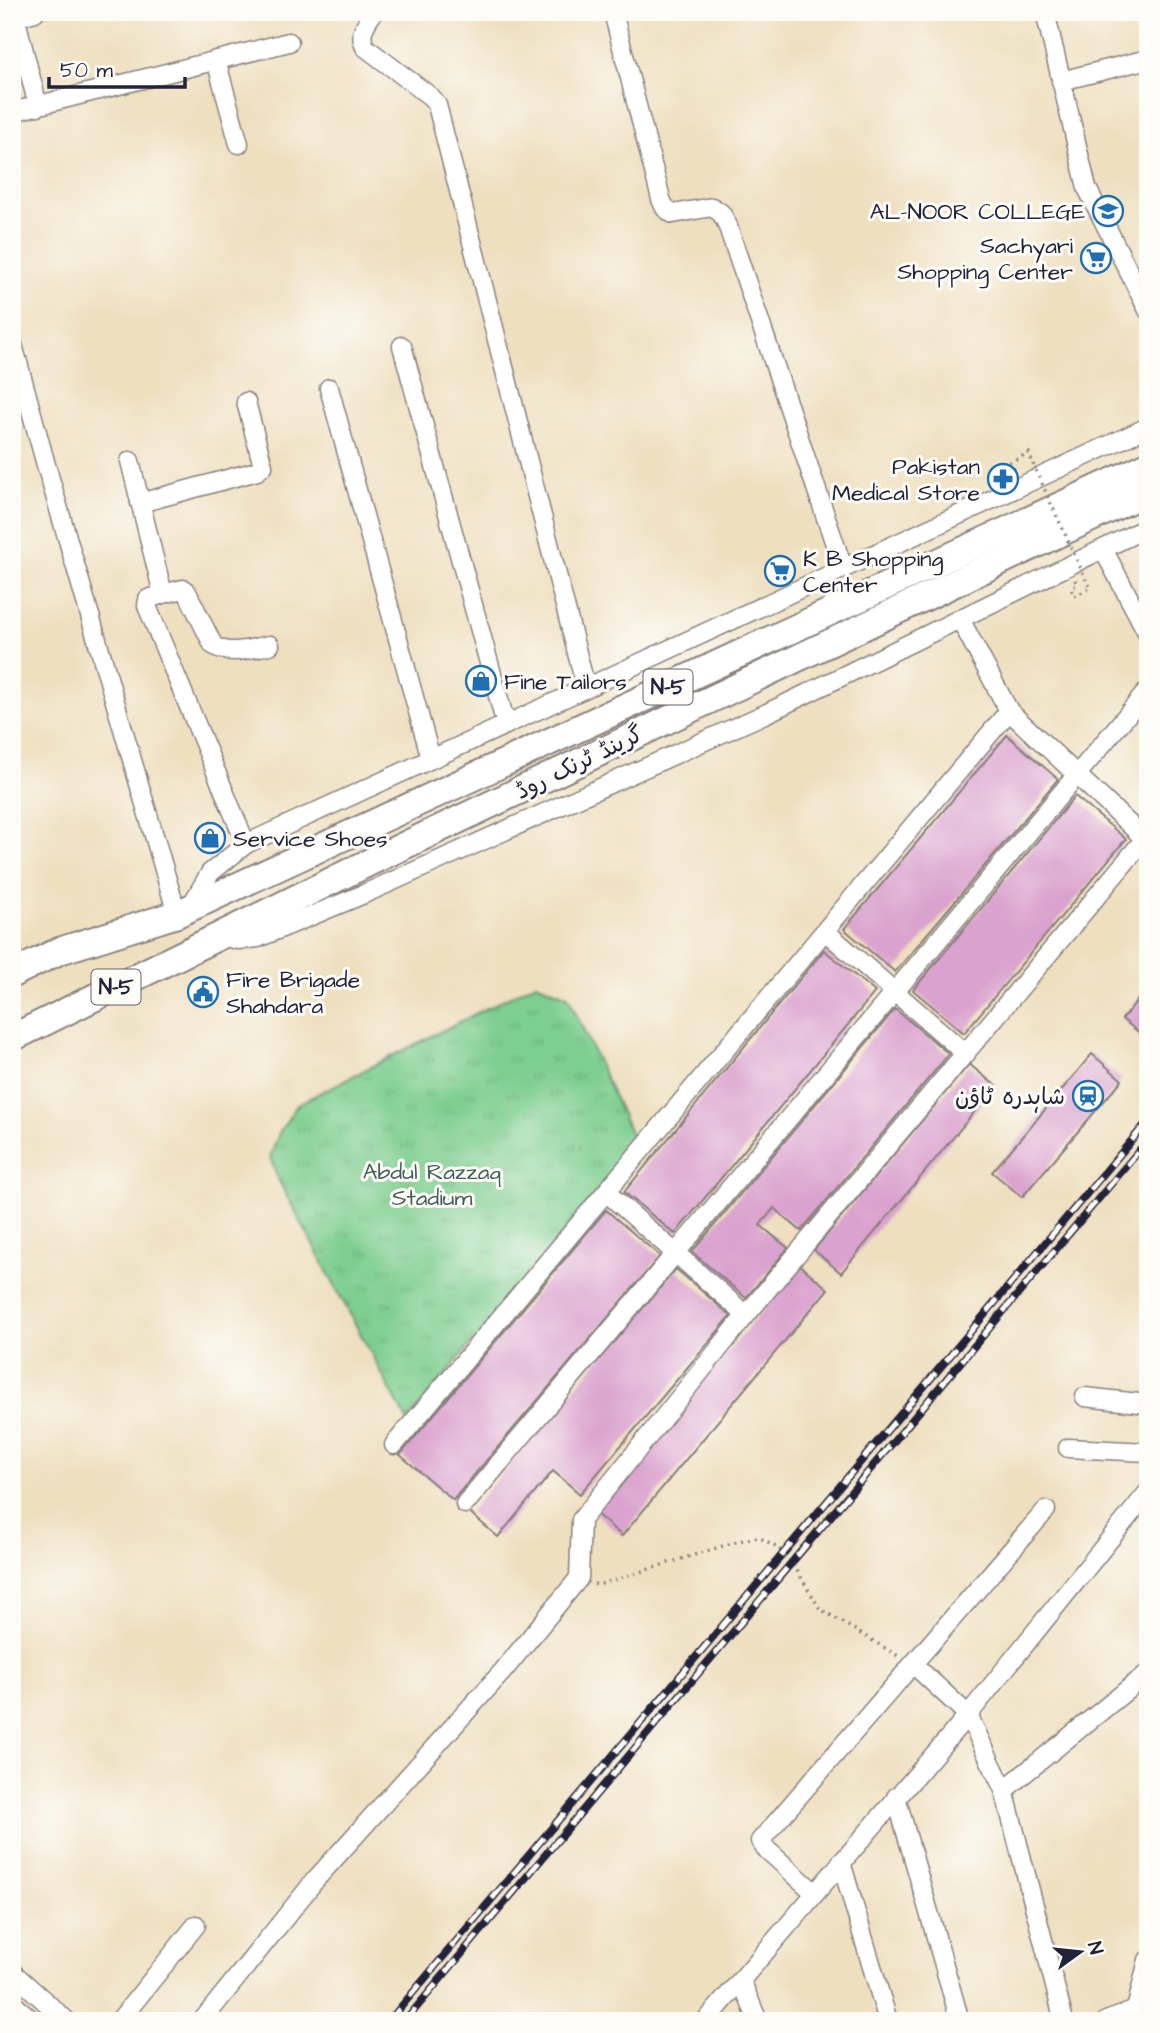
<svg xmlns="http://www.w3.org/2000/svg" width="1160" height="2033" font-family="'Architects Daughter','Playpen Sans Arabic',sans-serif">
<defs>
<pattern id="park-tufts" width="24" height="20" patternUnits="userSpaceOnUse" patternTransform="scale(1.75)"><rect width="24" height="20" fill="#7dce8f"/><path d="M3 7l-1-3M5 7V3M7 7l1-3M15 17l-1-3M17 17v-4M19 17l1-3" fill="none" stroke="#6cb17c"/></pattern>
</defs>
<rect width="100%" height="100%" fill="#fdfcf7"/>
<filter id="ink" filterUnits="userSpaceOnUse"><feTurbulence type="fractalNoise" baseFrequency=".0143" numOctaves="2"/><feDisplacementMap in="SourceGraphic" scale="14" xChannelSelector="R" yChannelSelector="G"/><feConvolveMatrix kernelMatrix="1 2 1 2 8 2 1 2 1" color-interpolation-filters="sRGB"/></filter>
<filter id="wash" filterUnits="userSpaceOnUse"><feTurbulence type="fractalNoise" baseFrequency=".00686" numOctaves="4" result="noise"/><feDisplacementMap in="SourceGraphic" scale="28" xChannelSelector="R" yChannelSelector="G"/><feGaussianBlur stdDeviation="1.57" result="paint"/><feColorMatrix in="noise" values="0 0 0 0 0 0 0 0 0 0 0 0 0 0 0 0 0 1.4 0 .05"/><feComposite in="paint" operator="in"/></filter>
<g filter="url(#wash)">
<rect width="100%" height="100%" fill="#eedfbf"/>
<polygon fill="url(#park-tufts)" stroke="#507865" stroke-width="2" points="536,983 568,996 636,1145 407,1421 278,1179 270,1157 280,1131 298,1104"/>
<g id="blocks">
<g fill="#daa2ce">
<polygon points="1007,735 1058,779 895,972 844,929"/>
<polygon points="1075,796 1126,839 964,1033 913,990"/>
<polygon points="824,950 875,992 675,1234 624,1192"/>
<polygon points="1148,987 1148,1036 1146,1038 1122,1019"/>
<polygon points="895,1009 949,1054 801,1231 774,1208 760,1225 788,1248 746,1298 692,1252"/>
<polygon points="1092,1054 1122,1080 1022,1197 992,1172"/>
<polygon points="969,1064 996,1086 841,1273 814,1250"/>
<polygon points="606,1210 660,1256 453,1500 400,1455"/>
<polygon points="800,1265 828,1289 622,1536 594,1512"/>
<polygon points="676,1269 731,1316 580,1494 553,1471 498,1537 469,1512"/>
</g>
</g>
</g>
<g filter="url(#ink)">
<use href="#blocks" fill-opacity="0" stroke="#88807d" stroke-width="2"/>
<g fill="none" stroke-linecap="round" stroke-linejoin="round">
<g stroke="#88807d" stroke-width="21">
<g id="minor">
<polyline points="14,12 38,106"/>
<path d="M373 12C366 25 358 32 365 47L431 97 437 105 586 688"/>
<polyline points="613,12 661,199 665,208 673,214 712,207 721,213 727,224 843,568"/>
<polyline points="1045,12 1087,188 1148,310"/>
<polyline points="16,17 35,12"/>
<polyline points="216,60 239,144"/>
<polyline points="1061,81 1148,59"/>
<polyline points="12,112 289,42"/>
<polyline points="12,341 46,465 177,914"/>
<polyline points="402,346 506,725"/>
<polyline points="329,388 431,759"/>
<polyline points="130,461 163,594 148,599 147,606 246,844"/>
<polyline points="140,503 257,471 263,466 246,402"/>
<polyline points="1103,549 1148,634"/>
<path d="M163 594 183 589 187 592 213 645C230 657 251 648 270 645"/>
<polyline points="960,619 1009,711 1145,839"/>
<polyline points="189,909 210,873 246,844 586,688 1148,427"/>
<polyline points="825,931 966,1054"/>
<polyline points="220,936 238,940 258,938 364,894 767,713 1148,527"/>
<polyline points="606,1192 746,1315"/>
<polyline points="1085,1397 1148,1404"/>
<polyline points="394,1445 1009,711"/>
<polyline points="1068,1448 1148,1452"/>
<polyline points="465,1504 1148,690"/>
<polyline points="913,1664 968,1715 1004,1790 1064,2021"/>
<polyline points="1004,1790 1148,1673"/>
<polyline points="896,1797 960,2021"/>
<polyline points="841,1862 888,2021"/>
<polyline points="815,1893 765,1848 760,1841 1046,1510"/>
<polyline points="12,1972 67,2021"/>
<polyline points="741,1980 758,2021"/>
<polyline points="12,2003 33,2021"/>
<polyline points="1136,2010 1148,1960"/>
<polyline points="119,2021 196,1925"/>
<polyline points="202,2021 316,1879 503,1671 579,1578 581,1520 746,1315 1148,835"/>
<polyline points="706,2021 968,1715 1148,1492"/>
<polyline points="1106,2021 1144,2007"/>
</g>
</g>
<g stroke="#88807d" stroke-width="30">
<g id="highway">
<polyline points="12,974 59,951 177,914 1148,465"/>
<polyline points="12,1038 376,859 1148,491"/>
</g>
</g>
<g stroke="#88807d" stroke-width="3.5" stroke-dasharray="2 5" stroke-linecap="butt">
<polyline points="1014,469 1010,462 1029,453 1032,462"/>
<polyline points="1075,580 1077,585 1071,588 1074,596 1091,588 1086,580"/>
<polyline points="594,1584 598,1585 739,1541 758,1537 776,1546 792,1562 820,1609 898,1656"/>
</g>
<use href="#minor" stroke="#fff" stroke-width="18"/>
<use href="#highway" stroke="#fff" stroke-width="26"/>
<g stroke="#22223b" stroke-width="8">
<g id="rail">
<polyline points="389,2021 1148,1121"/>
<polyline points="405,2021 1148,1140"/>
</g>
</g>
<use href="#rail" stroke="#fdfcf7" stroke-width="5" stroke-dasharray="16" stroke-linecap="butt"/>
<polyline stroke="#88807d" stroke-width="3.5" stroke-dasharray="2 5" stroke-linecap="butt" points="1033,464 1086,580"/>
</g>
</g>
<defs>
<g id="university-ring" transform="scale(1.575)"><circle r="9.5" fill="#fdfcf7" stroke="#1f6fb2" stroke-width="1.5"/><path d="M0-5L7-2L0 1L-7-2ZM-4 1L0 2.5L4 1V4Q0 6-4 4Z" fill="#1f6fb2"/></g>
<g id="supermarket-ring" transform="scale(1.575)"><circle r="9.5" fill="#fdfcf7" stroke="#1f6fb2" stroke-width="1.5"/><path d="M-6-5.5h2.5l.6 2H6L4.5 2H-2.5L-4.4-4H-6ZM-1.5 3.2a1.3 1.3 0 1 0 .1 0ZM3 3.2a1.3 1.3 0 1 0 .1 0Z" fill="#1f6fb2"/></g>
<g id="pharmacy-ring" transform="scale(1.575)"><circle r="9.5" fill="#fdfcf7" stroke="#1f6fb2" stroke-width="1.5"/><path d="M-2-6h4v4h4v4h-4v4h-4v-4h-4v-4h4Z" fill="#1f6fb2"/></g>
<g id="shop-ring" transform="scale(1.575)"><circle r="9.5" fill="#fdfcf7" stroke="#1f6fb2" stroke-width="1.5"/><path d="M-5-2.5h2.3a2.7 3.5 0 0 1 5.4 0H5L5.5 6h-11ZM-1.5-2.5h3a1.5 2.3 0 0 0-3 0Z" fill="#1f6fb2"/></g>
<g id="civic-ring" transform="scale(1.575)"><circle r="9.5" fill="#fdfcf7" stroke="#1f6fb2" stroke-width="1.5"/><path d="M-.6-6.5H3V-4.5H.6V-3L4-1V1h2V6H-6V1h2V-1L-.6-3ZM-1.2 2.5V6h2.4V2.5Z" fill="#1f6fb2"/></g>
<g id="station-ring" transform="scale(1.575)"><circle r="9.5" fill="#fdfcf7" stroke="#1f6fb2" stroke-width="1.5"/><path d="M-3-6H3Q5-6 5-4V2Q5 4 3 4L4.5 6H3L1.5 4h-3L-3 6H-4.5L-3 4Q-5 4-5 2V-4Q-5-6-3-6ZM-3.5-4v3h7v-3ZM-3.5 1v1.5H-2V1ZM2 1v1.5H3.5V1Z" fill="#1f6fb2"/></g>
</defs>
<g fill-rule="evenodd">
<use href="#university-ring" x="1108" y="211"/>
<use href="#supermarket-ring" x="1096" y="258"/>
<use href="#pharmacy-ring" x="1003" y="479"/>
<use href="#supermarket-ring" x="780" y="571"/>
<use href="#shop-ring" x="481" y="681"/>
<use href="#shop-ring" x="210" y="838"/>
<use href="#civic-ring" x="203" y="992"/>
<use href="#station-ring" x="1088" y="1096"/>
</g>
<g text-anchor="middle" stroke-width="6" stroke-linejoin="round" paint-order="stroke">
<g fill="#fdfcf7" stroke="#646373" stroke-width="2">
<rect x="643.5" y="669.5" width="49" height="35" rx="5"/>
<rect x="91.5" y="969.5" width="49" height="35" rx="5"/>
</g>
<g font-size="21" font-weight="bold" fill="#22223b">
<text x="668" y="694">N-5</text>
<text x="116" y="994">N-5</text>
</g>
<g font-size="23" fill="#22223b" stroke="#fdfcf7" text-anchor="end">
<text x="1085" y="219">AL-NOOR COLLEGE</text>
<text x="1073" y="253">Sachyari<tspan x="1073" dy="26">Shopping Center</tspan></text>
<text x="980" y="474">Pakistan<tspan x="980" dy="26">Medical Store</tspan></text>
<text x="803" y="566" text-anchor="start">K B Shopping<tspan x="803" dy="26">Center</tspan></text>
<text x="504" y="689" text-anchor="start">Fine Tailors</text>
<text x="233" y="846" text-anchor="start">Service Shoes</text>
<text x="226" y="987" text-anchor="start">Fire Brigade<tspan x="226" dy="26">Shahdara</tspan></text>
<text x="1065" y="1104">شاہدرہ ٹاؤن</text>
</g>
<g font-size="23" fill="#22223b" stroke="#fdfcf7">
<text transform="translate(579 762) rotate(-26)" y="8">گرینڈ ٹرنک روڈ</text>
</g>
<g font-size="23" fill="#425e58" stroke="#fdfcf7">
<text x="432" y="1179">Abdul Razzaq<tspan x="432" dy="26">Stadium</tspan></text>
</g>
</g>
<rect width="1160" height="2033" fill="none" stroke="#fdfcf7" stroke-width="42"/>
<g transform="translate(1080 1952) rotate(75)" stroke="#fdfcf7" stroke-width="5" paint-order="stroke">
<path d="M0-5L12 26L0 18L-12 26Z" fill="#22223b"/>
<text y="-10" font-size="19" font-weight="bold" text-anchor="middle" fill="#22223b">N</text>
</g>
<path d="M49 77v10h136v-10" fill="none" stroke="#22223b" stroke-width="3.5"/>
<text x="60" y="77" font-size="21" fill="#22223b" stroke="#fdfcf7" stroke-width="5" paint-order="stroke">50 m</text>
</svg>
